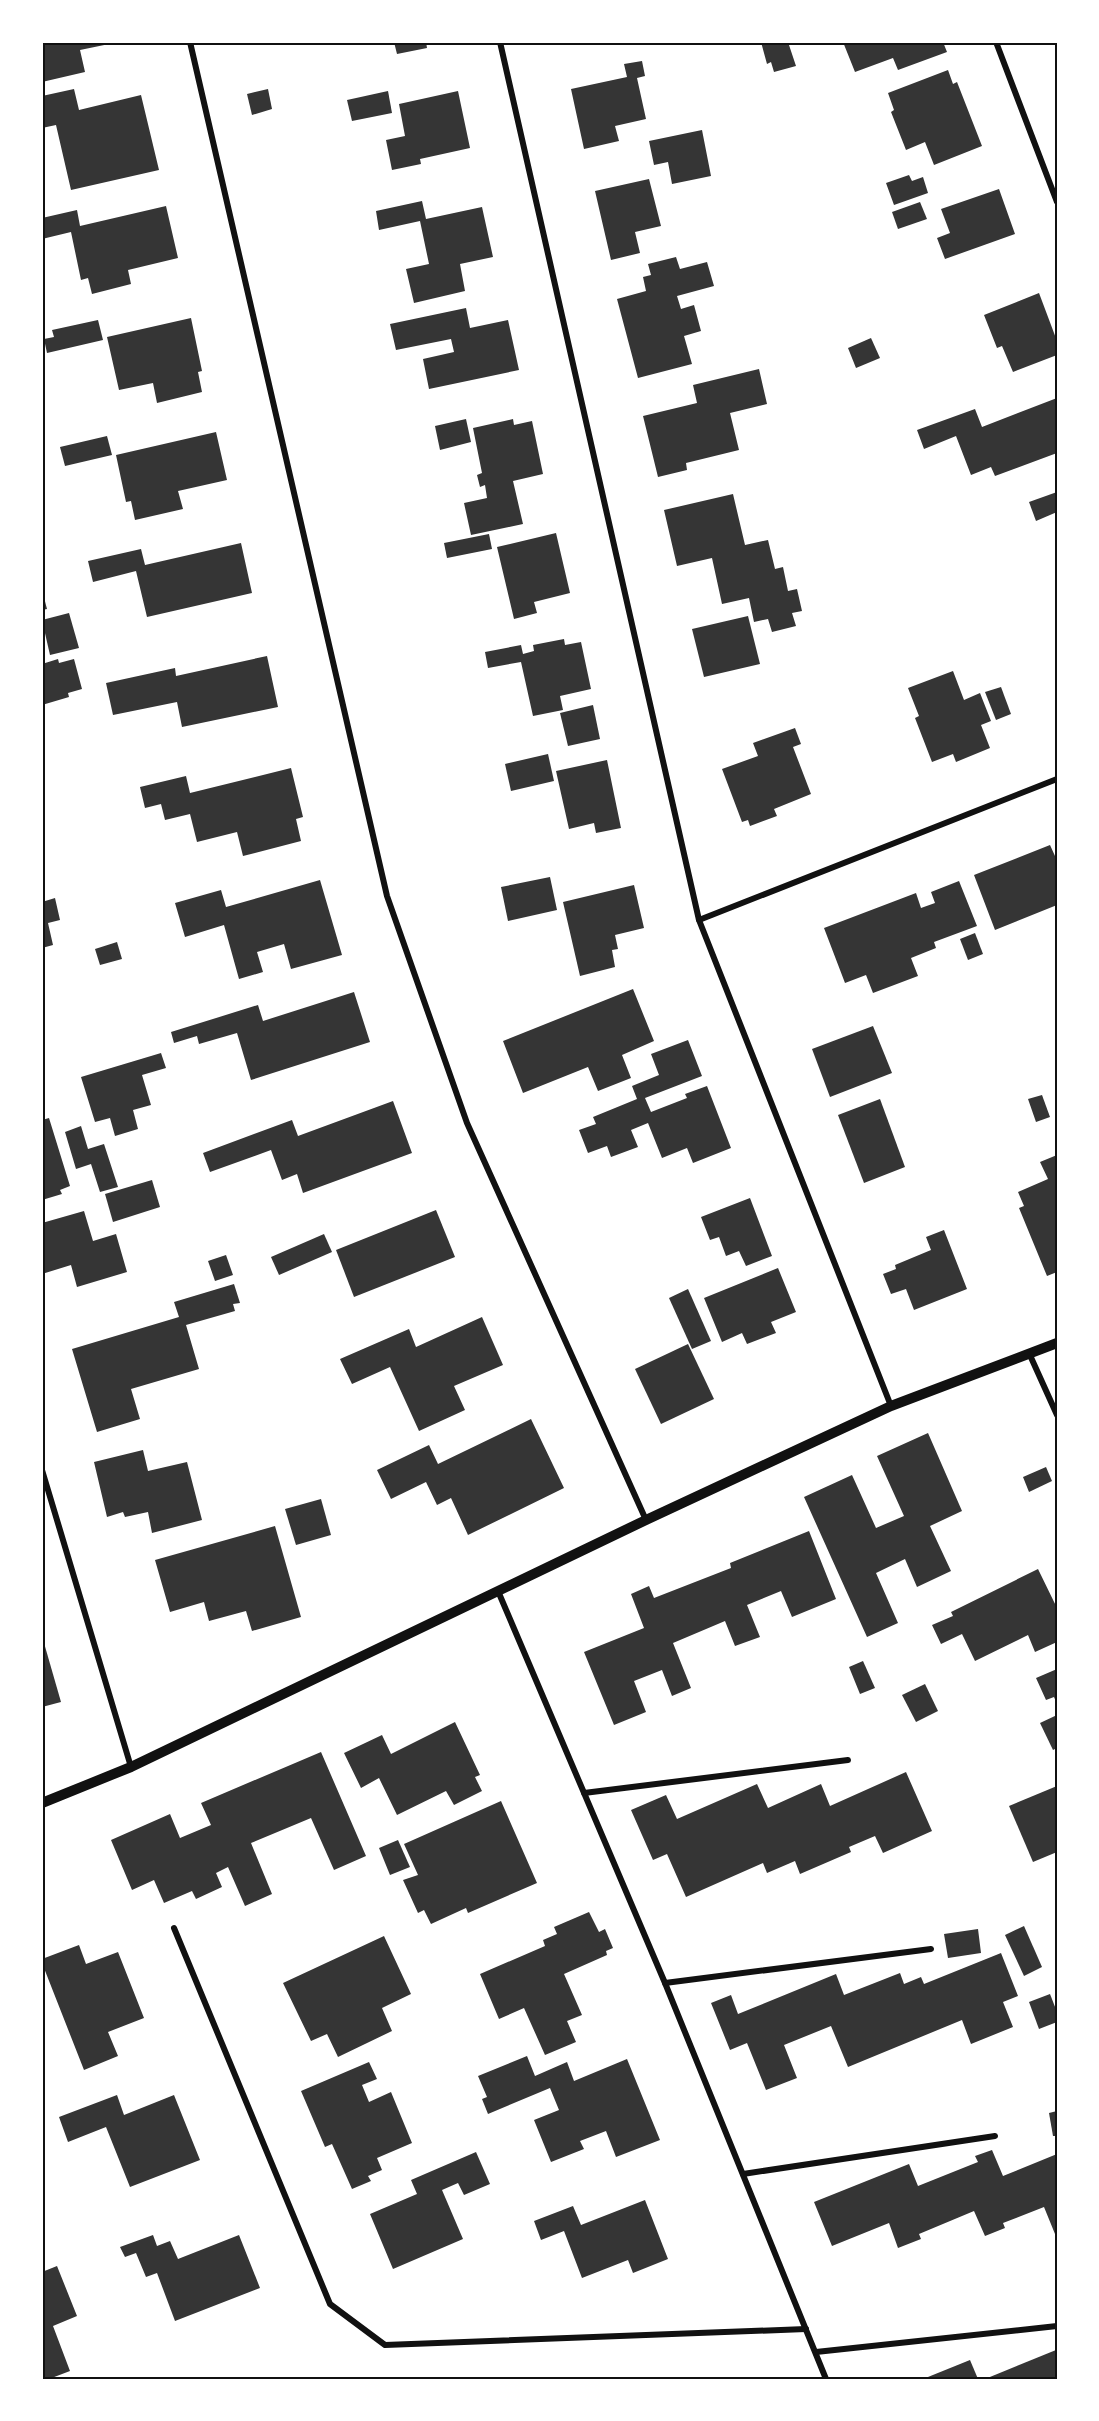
<svg xmlns="http://www.w3.org/2000/svg" width="1099" height="2421" font-family="'IBM Plex Sans',sans-serif">
<rect width="100%" height="100%" fill="#fff"/>
<g fill="#353535">
<polygon points="42,42 114,42 114,43 80,50 85,72 42,82"/>
<polygon points="394,42 426,42 427,48 397,54"/>
<polygon points="761,42 788,42 796,66 774,72 771,62 767,64"/>
<polygon points="843,42 943,42 947,52 898,70 893,58 855,72"/>
<polygon points="642,61 645,76 637,78 646,119 615,126 619,141 584,149 571,89 627,77 624,64"/>
<polygon points="948,70 953,84 957,82 982,146 934,165 925,142 906,150 891,112 894,110 888,93"/>
<polygon points="74,89 79,110 141,95 159,170 71,190 56,125 42,128 42,96"/>
<polygon points="268,89 272,109 252,115 247,94"/>
<polygon points="388,91 392,113 352,121 347,100"/>
<polygon points="458,91 470,148 420,159 421,164 392,170 386,140 405,136 399,104"/>
<polygon points="702,130 711,176 672,184 668,162 654,165 649,141"/>
<polygon points="909,175 912,181 923,177 928,193 894,205 886,183"/>
<polygon points="649,179 661,226 635,232 640,253 611,260 595,191"/>
<polygon points="999,189 1015,234 945,259 937,238 950,233 941,209"/>
<polygon points="422,201 426,219 482,207 493,257 460,264 465,291 414,303 406,269 429,264 420,221 379,230 376,211"/>
<polygon points="920,202 927,219 898,229 892,212"/>
<polygon points="166,206 178,258 128,270 131,284 92,294 88,278 81,280 71,232 42,239 42,218 77,210 80,226"/>
<polygon points="676,257 680,269 707,262 714,286 677,296 681,309 694,305 701,331 684,336 692,364 638,378 617,299 646,291 643,277 651,275 648,264"/>
<polygon points="1039,293 1057,341 1057,355 1013,372 1002,346 997,348 984,315"/>
<polygon points="466,308 470,328 508,320 519,370 429,389 423,359 454,352 451,339 396,350 390,324"/>
<polygon points="191,318 202,371 198,372 202,392 157,403 153,383 119,390 107,337"/>
<polygon points="98,320 103,340 47,353 44,339 54,337 52,330"/>
<polygon points="871,338 880,358 856,368 848,348"/>
<polygon points="759,369 767,404 730,413 739,450 686,463 687,470 658,477 643,416 697,403 693,385"/>
<polygon points="1057,398 1057,453 995,476 991,467 971,475 956,436 924,449 917,430 975,409 982,427"/>
<polygon points="466,419 471,442 440,450 435,426"/>
<polygon points="513,419 514,425 532,421 543,474 513,481 523,524 471,535 464,503 487,498 485,485 480,487 477,475 482,473 473,428"/>
<polygon points="216,432 227,480 178,491 183,509 135,520 131,501 126,502 116,455"/>
<polygon points="107,436 112,455 65,466 60,447"/>
<polygon points="1057,492 1057,512 1036,521 1029,502"/>
<polygon points="733,494 745,545 768,540 775,569 783,567 788,591 797,589 802,611 792,613 796,626 772,632 768,619 754,622 749,598 722,604 712,558 677,566 664,510"/>
<polygon points="556,533 570,593 534,602 537,613 514,619 497,547"/>
<polygon points="489,534 492,549 447,558 444,543"/>
<polygon points="241,543 252,593 147,617 136,571 93,582 88,561 141,549 145,565"/>
<polygon points="42,590 47,609 42,610"/>
<polygon points="69,613 79,648 50,655 42,620"/>
<polygon points="748,616 760,664 704,677 692,629"/>
<polygon points="564,639 565,645 581,642 591,689 560,696 563,710 533,716 521,662 488,668 485,652 521,645 523,654 534,651 533,645"/>
<polygon points="267,656 278,707 182,727 177,702 113,715 106,683 175,668 176,676"/>
<polygon points="58,659 59,663 74,659 82,689 68,693 69,697 42,705 42,664"/>
<polygon points="953,671 964,700 980,693 991,721 981,725 990,748 956,762 953,754 932,762 915,718 919,716 908,688"/>
<polygon points="1001,687 1011,714 996,720 985,692"/>
<polygon points="593,705 600,739 568,746 560,713"/>
<polygon points="795,728 801,744 793,747 811,794 774,809 777,816 750,826 748,820 742,822 722,769 758,756 753,743"/>
<polygon points="548,754 554,781 511,791 505,764"/>
<polygon points="607,760 621,828 596,833 594,823 569,829 556,771"/>
<polygon points="291,768 303,817 296,819 301,841 243,856 237,832 197,842 190,814 165,820 161,804 145,808 140,787 186,776 190,793"/>
<polygon points="1050,845 1055,856 1057,855 1057,905 995,930 974,875"/>
<polygon points="550,877 557,910 508,921 501,887"/>
<polygon points="320,880 342,955 291,969 284,944 257,952 263,972 239,979 224,925 185,937 175,903 221,890 226,907"/>
<polygon points="959,881 977,926 934,942 936,948 911,958 918,976 873,993 866,975 845,983 824,928 916,893 921,908 935,903 931,892"/>
<polygon points="634,885 644,928 615,935 618,949 612,950 615,967 580,976 563,902"/>
<polygon points="55,898 60,920 48,923 53,945 42,948 42,902"/>
<polygon points="975,933 983,954 968,960 960,939"/>
<polygon points="117,942 122,959 100,965 95,949"/>
<polygon points="633,989 654,1041 622,1055 631,1078 598,1091 588,1067 523,1093 503,1041"/>
<polygon points="354,992 370,1042 251,1080 237,1033 199,1044 197,1036 174,1043 171,1032 258,1005 263,1021"/>
<polygon points="873,1026 892,1073 830,1097 812,1049"/>
<polygon points="688,1040 702,1076 645,1098 651,1112 687,1098 685,1094 707,1086 731,1148 693,1163 687,1148 662,1158 648,1123 631,1130 638,1147 611,1157 607,1146 588,1153 579,1130 596,1124 593,1117 637,1099 632,1086 659,1075 651,1054"/>
<polygon points="161,1053 166,1068 142,1075 151,1105 133,1110 138,1129 115,1136 110,1118 95,1122 81,1077"/>
<polygon points="1042,1095 1050,1117 1036,1122 1028,1099"/>
<polygon points="880,1099 905,1167 864,1183 838,1115"/>
<polygon points="393,1101 412,1153 303,1193 297,1174 282,1180 271,1150 210,1172 203,1153 292,1120 298,1136"/>
<polygon points="49,1118 70,1186 60,1190 62,1194 42,1200 42,1120"/>
<polygon points="81,1126 88,1149 104,1144 118,1187 100,1192 91,1164 76,1169 65,1132"/>
<polygon points="1057,1155 1057,1272 1047,1276 1019,1208 1024,1206 1018,1192 1048,1179 1040,1162"/>
<polygon points="152,1180 160,1207 113,1222 105,1194"/>
<polygon points="750,1198 772,1256 746,1266 739,1251 726,1256 719,1237 710,1240 701,1217"/>
<polygon points="436,1210 455,1257 354,1297 336,1250"/>
<polygon points="84,1211 93,1241 116,1234 127,1272 77,1287 71,1265 42,1274 42,1223"/>
<polygon points="944,1230 967,1289 914,1310 906,1289 891,1294 883,1274 896,1269 895,1265 931,1250 926,1237"/>
<polygon points="324,1234 332,1252 279,1275 271,1257"/>
<polygon points="226,1255 233,1275 215,1281 208,1261"/>
<polygon points="778,1268 796,1312 771,1322 776,1333 747,1344 742,1333 722,1342 704,1298"/>
<polygon points="234,1284 240,1303 233,1304 235,1311 186,1325 199,1369 131,1389 140,1419 97,1432 72,1349 179,1317 174,1302"/>
<polygon points="688,1289 711,1341 692,1349 669,1298"/>
<polygon points="482,1317 503,1365 454,1386 465,1410 419,1431 390,1367 352,1384 340,1359 409,1329 416,1347"/>
<polygon points="688,1344 714,1399 661,1424 635,1369"/>
<polygon points="531,1419 564,1488 468,1535 451,1498 437,1505 426,1482 391,1499 377,1470 429,1445 438,1464"/>
<polygon points="928,1433 962,1511 930,1526 951,1571 917,1587 905,1559 876,1573 898,1623 867,1637 804,1497 852,1475 876,1528 904,1516 877,1456"/>
<polygon points="143,1450 148,1471 187,1462 202,1520 152,1533 148,1512 125,1517 123,1512 107,1517 94,1462"/>
<polygon points="1046,1467 1052,1481 1029,1492 1023,1477"/>
<polygon points="321,1499 331,1535 296,1545 285,1509"/>
<polygon points="275,1526 301,1617 252,1631 246,1611 209,1621 204,1602 170,1612 155,1560"/>
<polygon points="809,1531 836,1599 792,1617 781,1591 747,1605 760,1637 735,1646 725,1621 673,1643 691,1688 672,1696 662,1670 634,1681 646,1712 614,1725 584,1652 644,1628 631,1594 649,1586 654,1598 731,1568 730,1563"/>
<polygon points="1038,1569 1057,1608 1057,1642 1035,1652 1028,1635 975,1661 962,1634 941,1644 932,1625 953,1616 951,1612"/>
<polygon points="42,1636 61,1702 42,1707"/>
<polygon points="863,1661 875,1688 860,1694 849,1667"/>
<polygon points="1057,1669 1057,1704 1054,1697 1046,1700 1036,1678"/>
<polygon points="925,1684 938,1711 916,1722 902,1695"/>
<polygon points="1057,1715 1057,1748 1053,1750 1040,1723"/>
<polygon points="455,1722 480,1775 475,1777 482,1791 454,1805 446,1791 397,1815 379,1778 361,1788 344,1753 382,1735 391,1754"/>
<polygon points="321,1752 366,1856 334,1870 311,1818 251,1843 272,1894 245,1906 228,1867 216,1873 222,1887 196,1899 192,1891 164,1903 154,1880 132,1890 111,1840 170,1814 180,1838 211,1825 201,1803"/>
<polygon points="906,1772 932,1831 883,1853 875,1836 849,1847 851,1852 800,1874 795,1861 767,1873 763,1863 686,1897 667,1854 653,1860 631,1810 666,1795 677,1819 757,1784 768,1808 821,1784 830,1806"/>
<polygon points="1057,1786 1057,1852 1033,1862 1009,1806"/>
<polygon points="501,1801 537,1883 468,1913 466,1908 431,1924 424,1910 418,1913 403,1880 418,1875 404,1844"/>
<polygon points="398,1840 410,1867 390,1875 379,1848"/>
<polygon points="589,1912 599,1932 605,1929 613,1948 606,1951 607,1955 564,1974 582,2015 567,2021 576,2042 545,2055 524,2008 499,2019 480,1974 545,1946 543,1940 557,1934 554,1927"/>
<polygon points="1024,1926 1042,1967 1024,1976 1005,1935"/>
<polygon points="978,1929 981,1953 948,1958 944,1934"/>
<polygon points="384,1936 411,1994 382,2008 392,2031 338,2057 327,2034 311,2041 283,1983"/>
<polygon points="79,1945 86,1964 118,1952 144,2018 108,2032 118,2056 84,2070 42,1963 42,1959"/>
<polygon points="1001,1953 1018,1996 1003,2002 1013,2027 971,2044 962,2020 848,2067 831,2026 784,2045 797,2078 766,2090 747,2043 730,2050 711,2003 731,1995 738,2014 836,1974 844,1995 900,1973 904,1984 921,1977 924,1984"/>
<polygon points="1050,1994 1057,2012 1057,2022 1039,2029 1029,2002"/>
<polygon points="527,2056 535,2076 567,2062 574,2081 627,2059 660,2140 616,2157 606,2131 580,2141 584,2149 551,2162 534,2120 559,2110 550,2088 488,2114 482,2099 487,2097 478,2076"/>
<polygon points="369,2062 377,2079 362,2085 369,2102 391,2092 412,2143 377,2158 382,2170 368,2176 371,2181 352,2189 332,2144 325,2147 301,2091"/>
<polygon points="117,2095 124,2115 174,2095 200,2160 130,2187 106,2127 68,2142 59,2117"/>
<polygon points="1057,2111 1057,2136 1053,2136 1049,2113"/>
<polygon points="992,2150 1003,2176 1057,2154 1057,2233 1055,2234 1044,2207 1003,2223 1005,2228 985,2236 974,2211 919,2234 921,2239 898,2248 889,2223 832,2246 814,2202 909,2164 918,2186 978,2162 975,2156"/>
<polygon points="476,2152 490,2184 464,2195 458,2183 442,2190 463,2239 393,2269 370,2214 417,2194 411,2180"/>
<polygon points="645,2200 668,2259 633,2273 628,2260 582,2278 564,2231 541,2240 534,2221 573,2206 581,2225"/>
<polygon points="153,2235 157,2246 170,2241 178,2259 239,2235 260,2288 175,2321 157,2273 146,2277 136,2253 125,2257 120,2247"/>
<polygon points="57,2266 77,2316 53,2326 70,2371 49,2379 42,2379 42,2272"/>
<polygon points="1056,2350 1057,2379 985,2379"/>
<polygon points="970,2360 978,2379 923,2379"/>
</g>
<g fill="none" stroke-linecap="round" stroke-linejoin="round">
<g stroke="#111" stroke-width="6">
<polyline points="190,42 387,896 467,1123 646,1520"/>
<polyline points="500,42 699,920 891,1406"/>
<polyline points="996,42 1057,202"/>
<polyline points="699,920 1057,779"/>
<polyline points="1029,1353 1057,1415"/>
<polyline points="42,1470 131,1767"/>
<polyline points="498,1591 665,1983 826,2379"/>
<polyline points="584,1793 848,1760"/>
<polyline points="174,1928 330,2304 385,2345 806,2329"/>
<polyline points="665,1983 931,1949"/>
<polyline points="743,2174 995,2136"/>
<polyline points="816,2352 1057,2326"/>
</g>
<polyline stroke="#111" stroke-width="10" points="42,1803 131,1767 646,1520 891,1406 1057,1343"/>
</g>
<rect width="1099" height="2421" fill="none" stroke="#ffffff" stroke-width="87"/>
<rect x="44" y="44" width="1012" height="2334" fill="none" stroke="#111" stroke-width="2"/>
</svg>
